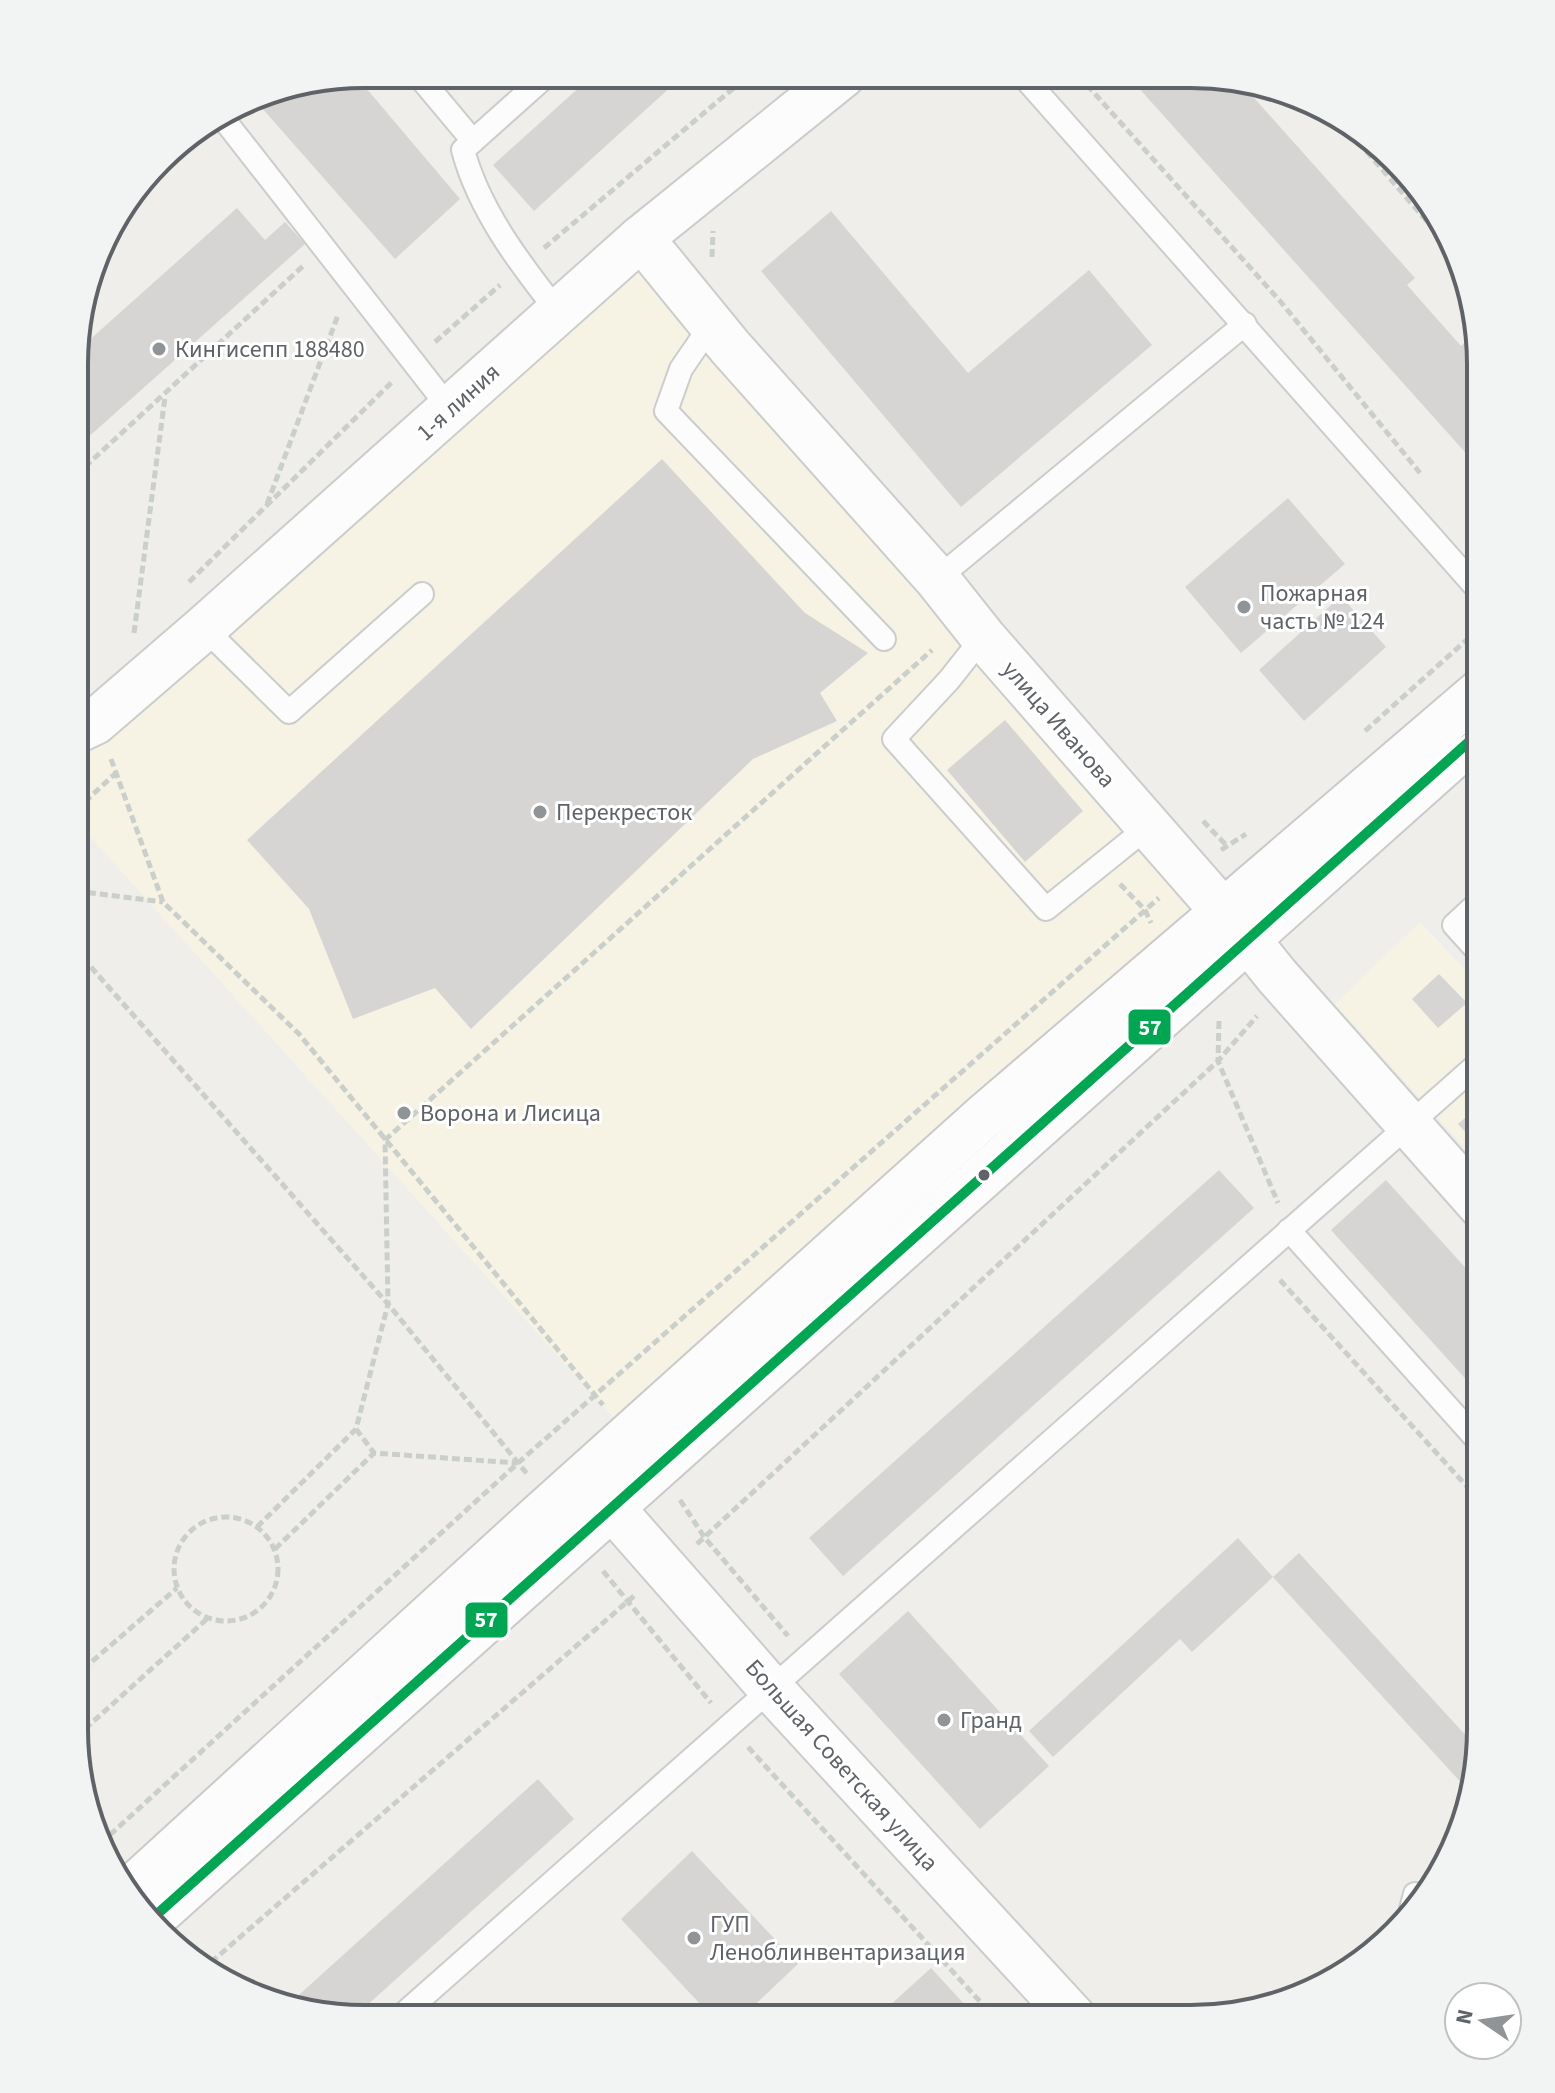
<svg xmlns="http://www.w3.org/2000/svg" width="1555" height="2093" font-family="'Source Sans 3',sans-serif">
<rect width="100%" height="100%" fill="#efeeea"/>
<g fill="#f7f3e4">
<polygon points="641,238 1248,940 658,1467 76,821 76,711"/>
<polygon points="1420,922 1481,986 1481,1166 1335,1004"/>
</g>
<g fill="#d6d5d3">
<polygon points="355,75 460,199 395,259 254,99 270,90"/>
<polygon points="593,75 684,75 534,211 493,165"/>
<polygon points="1128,76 1229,77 1238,80 1415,278 1407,285 1461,346 1470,337 1477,345 1481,363 1481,470"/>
<polygon points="237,208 265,240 285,222 305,244 76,448 76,352"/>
<polygon points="831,211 968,373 1089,270 1152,345 961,507 761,271"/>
<polygon points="662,459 805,613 868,653 820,693 837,721 753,759 471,1029 435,988 353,1019 309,909 247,840"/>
<polygon points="1288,498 1345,564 1241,653 1185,587"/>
<polygon points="1341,596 1386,647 1304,721 1259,670"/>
<polygon points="1005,720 1083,811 1025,862 947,770"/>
<polygon points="1439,974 1467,1003 1438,1028 1412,999"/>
<polygon points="1481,1104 1481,1149 1458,1124"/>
<polygon points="1219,1170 1254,1208 843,1576 809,1538"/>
<polygon points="1386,1180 1481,1285 1481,1396 1331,1230"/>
<polygon points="1238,1538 1273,1577 1192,1652 1180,1639 1053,1757 1029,1731"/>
<polygon points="1299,1553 1480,1751 1467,1789 1273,1577"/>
<polygon points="908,1611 1049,1766 980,1829 839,1674"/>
<polygon points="538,1779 574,1819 354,2017 326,2017 290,2003"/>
<polygon points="692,1851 798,1964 741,2018 713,2018 621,1919"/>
<polygon points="931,1968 977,2018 876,2018"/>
</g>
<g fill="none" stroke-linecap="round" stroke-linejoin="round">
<g stroke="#cbcccc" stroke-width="26">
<g id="lane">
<polyline points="417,74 473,141"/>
<path d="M547 75 463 150C479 210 520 264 558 312"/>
<polyline points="1023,76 1481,593"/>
<polyline points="222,117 450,409"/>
<polyline points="711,325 681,369 666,411 884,639"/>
<polyline points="937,579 1245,324"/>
<polyline points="204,628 289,712 422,594"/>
<polyline points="983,637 949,680 894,739 1046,909 1149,826"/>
<polyline points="1481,955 1454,925 1481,900"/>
<polyline points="1289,1230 1480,1443"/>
<polyline points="1411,1909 1415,1894"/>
<polyline points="400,2017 1481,1061"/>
</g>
</g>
<g stroke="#cbcccc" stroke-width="48">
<g id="street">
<polyline points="641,238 730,347 937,579 983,637 1248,940 1277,976 1481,1206"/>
<polyline points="76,731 95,722 204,628 641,238 843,75"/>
<polyline points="612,1508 772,1690 1075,2019"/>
</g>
</g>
<g stroke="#cacacb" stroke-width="48">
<g id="secondary">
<polyline points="131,1889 535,1520 982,1118 1481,691"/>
<polyline points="155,1916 1452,757"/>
</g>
</g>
<g stroke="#cacfcc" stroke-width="5" stroke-dasharray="8 4" stroke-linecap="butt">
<polyline points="1079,76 1280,301 1420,473"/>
<polyline points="1343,124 1456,255"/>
<polyline points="544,248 749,75"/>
<polyline points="712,257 713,231"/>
<polyline points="435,342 500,285"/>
<polyline points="76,475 303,266"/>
<polyline points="267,504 338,315"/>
<polyline points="189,582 393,381"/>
<polyline points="134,633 165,397"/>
<polyline points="1365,731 1481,627"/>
<polyline points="111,759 163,902 299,1034 603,1405"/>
<polyline points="76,810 117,772"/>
<polyline points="1203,821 1227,846"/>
<polyline points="1221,850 1246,834"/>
<polyline points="1120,884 1145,910 1151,923"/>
<polyline points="76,891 163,902"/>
<polyline points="75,949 388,1304 528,1475"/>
<polyline points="1219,1021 1218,1061 1278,1203"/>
<polyline points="1473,1246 1481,1255"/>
<polyline points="1280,1280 1480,1501"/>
<polyline points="356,1429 374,1453"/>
<polyline points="680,1500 705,1538 788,1636"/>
<circle cx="226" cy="1569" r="52"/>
<polyline points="257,1527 356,1429 388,1304 385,1140 932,650"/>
<polyline points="697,1544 1218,1061 1257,1016"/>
<polyline points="275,1549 374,1453 517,1463"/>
<polyline points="603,1571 711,1703"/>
<polyline points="74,1677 177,1588"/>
<polyline points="76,1737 208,1618"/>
<polyline points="748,1747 995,2018"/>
<polyline points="101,1843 518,1463 1159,898"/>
<polyline points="202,1970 634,1596"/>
</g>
<use href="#lane" stroke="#fdfcfc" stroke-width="22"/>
<use href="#street" stroke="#fdfcfc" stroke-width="44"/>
<use href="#secondary" stroke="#fdfcfc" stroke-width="44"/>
<g stroke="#fff" stroke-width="16">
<polyline id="bus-1" points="155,1916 1481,731"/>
</g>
<use href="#bus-1" stroke="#00a651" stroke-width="10"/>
</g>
<g fill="#919496" stroke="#fff" stroke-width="3">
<circle cx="159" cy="349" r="8"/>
<circle cx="1244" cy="607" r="8"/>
<circle cx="540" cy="812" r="8"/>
<circle cx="404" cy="1113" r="8"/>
<circle cx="944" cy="1720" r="8"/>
<circle cx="694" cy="1938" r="8"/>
</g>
<circle fill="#5f6368" stroke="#fff" stroke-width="3" cx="984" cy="1175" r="7"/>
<g text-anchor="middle" stroke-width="6" stroke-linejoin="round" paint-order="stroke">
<g font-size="24" fill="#5f6368" stroke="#fff" text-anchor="start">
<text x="175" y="357">Кингисепп 188480</text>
<text x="1260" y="601">Пожарная<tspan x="1260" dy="28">часть № 124</tspan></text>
<text x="556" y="820">Перекресток</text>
<text x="420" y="1121">Ворона и Лисица</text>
<text x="960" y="1728">Гранд</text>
<text x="710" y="1932">ГУП<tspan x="710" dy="28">Леноблинвентаризация</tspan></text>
</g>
<g font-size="24" fill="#5f6368" stroke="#fff">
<text transform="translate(458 402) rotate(-42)" y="8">1-я линия</text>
<text transform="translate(1059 724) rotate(49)" y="8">улица Иванова</text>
<text transform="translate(842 1765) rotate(48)" y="8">Большая Советская улица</text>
</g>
</g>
<path d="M0 0H1555V2093H0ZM364 88H1191A276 276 0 0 1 1467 364V1729A276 276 0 0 1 1191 2005H364A276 276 0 0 1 88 1729V364A276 276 0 0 1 364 88Z" fill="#f2f3f3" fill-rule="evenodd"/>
<path fill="none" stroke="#5f6368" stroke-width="4" d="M364 88H1191A276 276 0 0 1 1467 364V1729A276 276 0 0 1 1191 2005H364A276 276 0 0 1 88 1729V364A276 276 0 0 1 364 88Z"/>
<g stroke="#fff" stroke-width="3">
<rect x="1127" y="1008" width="45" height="38" rx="8" fill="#00a651"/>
<rect x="464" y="1601" width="45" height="38" rx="8" fill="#00a651"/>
</g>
<g font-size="22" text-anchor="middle" font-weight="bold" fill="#fff">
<text x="1150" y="1035">57</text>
<text x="486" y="1627">57</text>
</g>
<g transform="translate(1483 2021) rotate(283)"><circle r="38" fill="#ffffff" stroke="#bfc1c3" stroke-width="2"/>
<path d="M0-6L14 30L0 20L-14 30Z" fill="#919496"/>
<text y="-12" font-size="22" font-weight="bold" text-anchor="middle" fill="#5f6368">N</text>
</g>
</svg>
